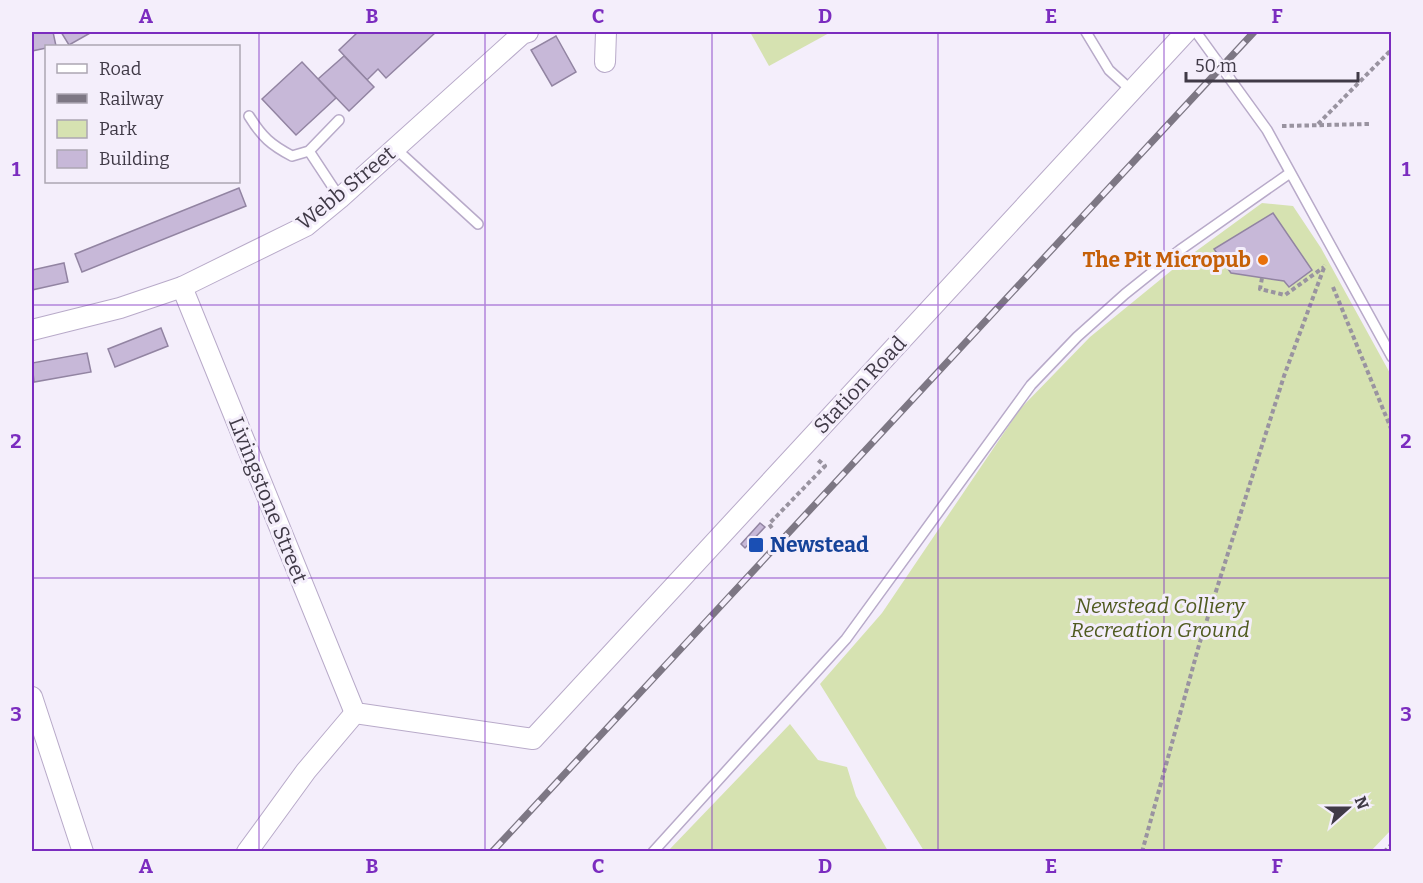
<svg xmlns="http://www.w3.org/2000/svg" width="1423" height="883" font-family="Bitter,serif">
<rect width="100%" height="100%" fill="#f4eefb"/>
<g fill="#d6e2b1">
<polygon points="750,32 831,32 769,66"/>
<polygon points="1262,203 1293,206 1321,248 1391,375 1391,830 1370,852 924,851 820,684 882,613 1020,409 1090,337 1188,257"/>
<polygon points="790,724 818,760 847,767 856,796 888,851 668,851"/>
</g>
<g fill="#c7b8d8" stroke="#9284a2" stroke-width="1.5">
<polygon points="32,32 53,32 56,46 32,51"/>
<polygon points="61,32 92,32 69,45"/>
<polygon points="358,32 436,32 386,78 378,69 367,80 339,50"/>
<polygon points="556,36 576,72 552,86 531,50"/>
<polygon points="344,56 374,87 349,111 318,79"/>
<polygon points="302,62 336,98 296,135 262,99"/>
<polygon points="239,188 246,206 82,272 75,254"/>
<polygon points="1273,213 1312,270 1289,287 1284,281 1231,273 1214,249"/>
<polygon points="64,263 68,282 32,290 32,270"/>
<polygon points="161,328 168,346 115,367 108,349"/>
<polygon points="87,353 91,372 34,382 32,363"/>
<polygon points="760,523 765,527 745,548 741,544"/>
</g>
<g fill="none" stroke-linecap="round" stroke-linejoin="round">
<g stroke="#b8aac9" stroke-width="12">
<g id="service">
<polyline points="1086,32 1109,70 1132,91"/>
<polyline points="1196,32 1267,130 1392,357"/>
<path d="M249 116C262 137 271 145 292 156L309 151 339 120"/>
<polyline points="395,148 478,224"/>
<polyline points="309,151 340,198"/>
<polyline points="653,852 846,639 1031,385 1077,337 1125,294 1180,250 1290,173"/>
</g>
</g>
<g stroke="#b8aac9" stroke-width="22">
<g id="minor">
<polyline points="605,62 606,32"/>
<polyline points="182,287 355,713 533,739 1186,32"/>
<polyline points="32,330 120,308 182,287 306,226 340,198 522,34 528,32"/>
<polyline points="32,697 83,852"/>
<polyline points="247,852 306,771 355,713"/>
</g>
</g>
<g stroke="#9993a0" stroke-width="4" stroke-dasharray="4.5 3" stroke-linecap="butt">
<polyline points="1318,124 1392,49"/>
<polyline points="1282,126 1369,124"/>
<polyline points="1262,278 1260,289 1285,295 1324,267"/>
<polyline points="1333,287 1392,431"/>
<polyline points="772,528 769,524 825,466 817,459"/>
<polyline points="1142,852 1199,645 1284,376 1325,265"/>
<polyline points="1384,852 1392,844"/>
</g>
<use href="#service" stroke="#fff" stroke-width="9"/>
<use href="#minor" stroke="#fff" stroke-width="20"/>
<g stroke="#7d7784" stroke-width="7">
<polyline id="rail" points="492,852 1254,32"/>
</g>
<use href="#rail" stroke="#f4eefb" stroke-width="4.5" stroke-dasharray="14" stroke-linecap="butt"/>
</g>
<path fill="none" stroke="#7b2cbf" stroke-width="1.5" stroke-opacity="0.55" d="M259 32V852M485 32V852M712 32V852M938 32V852M1164 32V852M32 305H1392M32 578H1392"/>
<circle fill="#e8710a" stroke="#f4eefb" stroke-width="2" cx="1263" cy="260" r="6"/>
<rect fill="#1a4fb4" stroke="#f4eefb" stroke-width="2" x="748" y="537" width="16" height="16" rx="3"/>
<g text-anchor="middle" stroke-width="6" stroke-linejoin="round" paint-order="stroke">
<g font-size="21" fill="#403a47" stroke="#f4eefb">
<text transform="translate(346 188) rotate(-39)" y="7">Webb Street</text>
<text transform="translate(860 385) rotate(-47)" y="7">Station Road</text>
<text transform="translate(268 500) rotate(68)" y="7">Livingstone Street</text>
</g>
<g font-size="21" font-weight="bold" fill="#c56008" stroke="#f4eefb" text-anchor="end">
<text x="1251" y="267">The Pit Micropub</text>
</g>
<g font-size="21" font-weight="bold" fill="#164399" stroke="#f4eefb" text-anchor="start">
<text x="770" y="552">Newstead</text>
</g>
<g font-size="21" font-style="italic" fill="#505b20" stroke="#f4eefb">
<text x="1160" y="613">Newstead Colliery<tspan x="1160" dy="24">Recreation Ground</tspan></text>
</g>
</g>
<rect width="1423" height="883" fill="none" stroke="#f4eefb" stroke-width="66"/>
<rect x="45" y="45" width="195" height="138" fill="#f4eefb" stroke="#aca6b3" stroke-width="1.5"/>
<rect x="57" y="64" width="30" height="9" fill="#ffffff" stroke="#aca6b3" stroke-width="1.5"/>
<text x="99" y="75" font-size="18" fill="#403a47">Road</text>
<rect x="57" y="94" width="30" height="9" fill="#7d7784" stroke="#aca6b3" stroke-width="1.5"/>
<text x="99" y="105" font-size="18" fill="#403a47">Railway</text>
<rect x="57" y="120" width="30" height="18" fill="#d6e2b1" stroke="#aca6b3" stroke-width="1.5"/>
<text x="99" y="135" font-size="18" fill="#403a47">Park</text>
<rect x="57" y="150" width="30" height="18" fill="#c7b8d8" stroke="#aca6b3" stroke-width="1.5"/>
<text x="99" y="165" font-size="18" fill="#403a47">Building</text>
<g transform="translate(1348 808) rotate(69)" stroke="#f4eefb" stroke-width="4.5" paint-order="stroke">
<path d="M0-4.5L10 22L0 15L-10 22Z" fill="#403a47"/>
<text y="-9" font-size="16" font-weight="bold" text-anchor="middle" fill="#403a47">N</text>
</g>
<path d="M1186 72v9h172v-9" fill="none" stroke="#403a47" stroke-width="3"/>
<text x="1195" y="72" font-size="18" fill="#403a47" stroke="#f4eefb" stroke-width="4.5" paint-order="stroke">50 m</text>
<rect x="33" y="33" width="1357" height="817" fill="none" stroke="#7b2cbf" stroke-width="2"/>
<g font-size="20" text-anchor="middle" font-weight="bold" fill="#7b2cbf">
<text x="146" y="23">A</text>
<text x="372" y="23">B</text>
<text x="598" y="23">C</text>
<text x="825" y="23">D</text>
<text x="1051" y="23">E</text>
<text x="1277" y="23">F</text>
<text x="16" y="176">1</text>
<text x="1406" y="176">1</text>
<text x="16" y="448">2</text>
<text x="1406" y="448">2</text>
<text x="16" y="721">3</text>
<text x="1406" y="721">3</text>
<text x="146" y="873">A</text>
<text x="372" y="873">B</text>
<text x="598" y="873">C</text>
<text x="825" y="873">D</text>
<text x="1051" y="873">E</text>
<text x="1277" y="873">F</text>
</g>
</svg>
